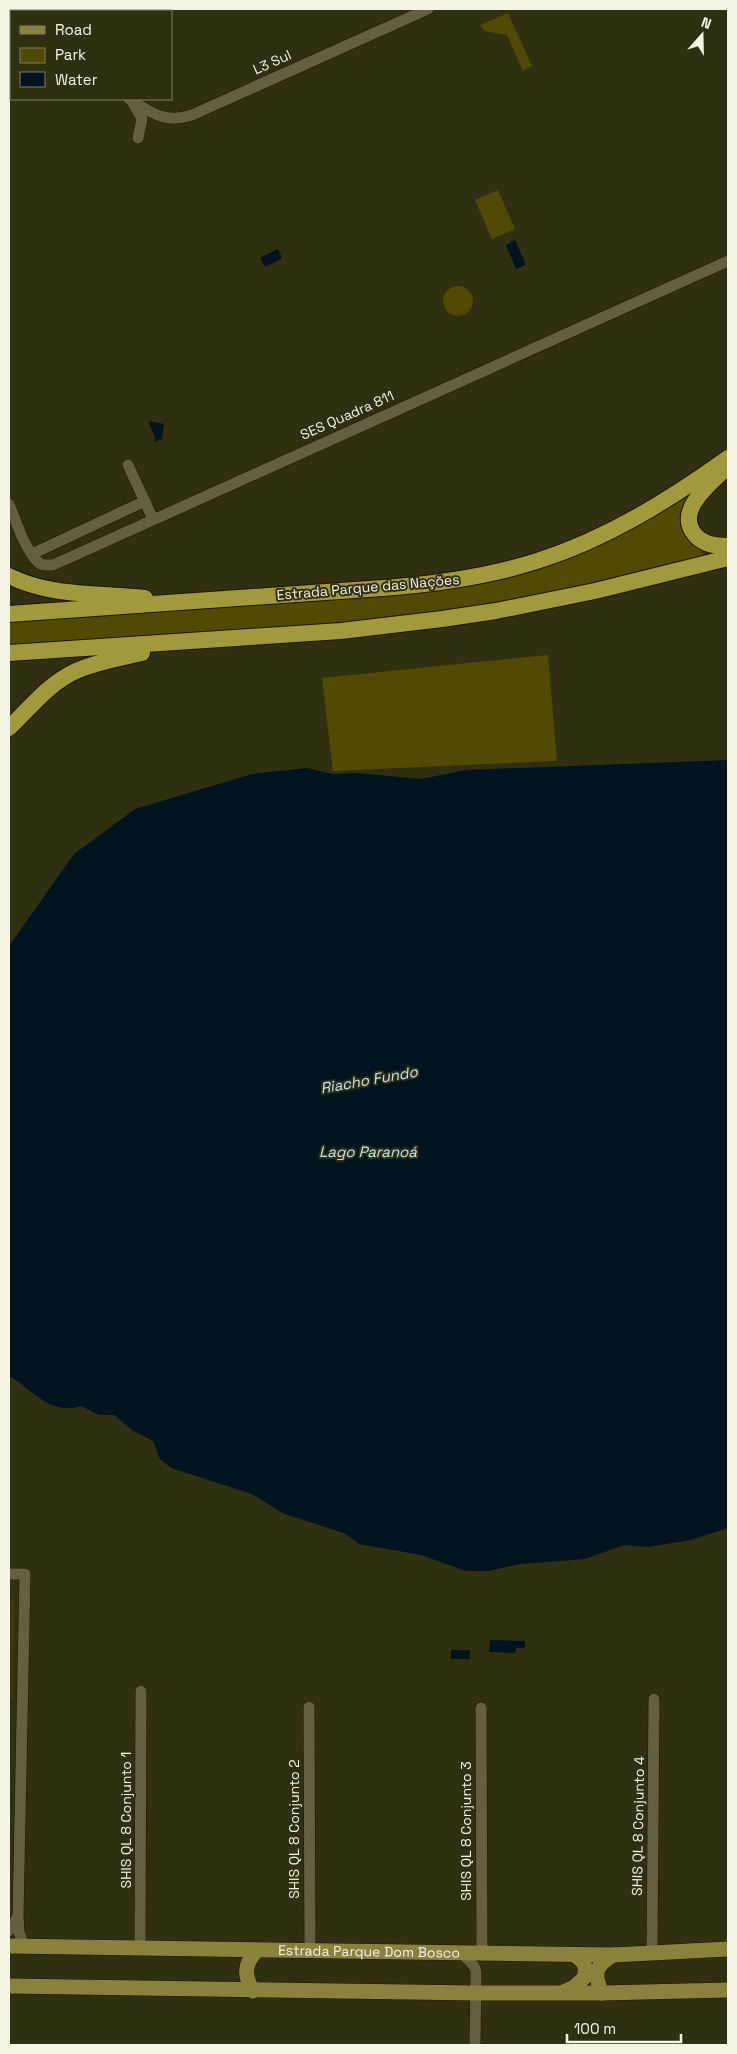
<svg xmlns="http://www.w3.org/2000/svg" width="737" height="2054" font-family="'Space Grotesk',sans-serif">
<rect width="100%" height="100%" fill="#312f12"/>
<polygon fill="#393611" points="9,1599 15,1599 13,1699 9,1699"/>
<g fill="#504a03">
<polygon points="508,13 532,66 523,71 507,35 484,31 480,25"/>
<polygon points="498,190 515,229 492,239 475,200"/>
<circle cx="458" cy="301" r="15"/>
<polygon points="708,483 685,527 706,557 619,579 442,612 296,630 9,649 9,621 469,585"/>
<polygon points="548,655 557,761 333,771 322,678"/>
</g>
<g fill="#001420">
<polygon points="515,240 526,265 516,269 506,245"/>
<polygon points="278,249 282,258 265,267 260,258"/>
<polygon points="150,421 164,424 162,439 154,442 155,437 149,424"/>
<path d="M728 760V1528L691 1540 648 1547 624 1545 585 1559 520 1564 489 1571H466L421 1555 359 1544 344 1533 284 1514 252 1494 171 1468 160 1459 153 1441 132 1430 114 1415H99L81 1406C51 1416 33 1390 9 1376V946L74 854 135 809 252 774 307 768 333 774 357 773 421 779 466 770Z"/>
<polygon points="490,1640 525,1641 525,1648 516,1648 515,1653 489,1652"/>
<rect x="451" y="1650" width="19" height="9"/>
</g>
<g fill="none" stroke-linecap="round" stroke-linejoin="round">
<g stroke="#1a1600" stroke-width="12">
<g id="minor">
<polyline points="9,13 11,15"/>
<path d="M129 99C152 113 165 124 192 115L428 9"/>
<polyline points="133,103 142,119 138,138"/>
<polyline points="128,465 153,519"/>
<path d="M9 504C16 521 25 550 38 562 42 566 47 565 53 565L728 261"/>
<polyline points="32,554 145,501"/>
<polyline points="9,1574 25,1574 18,1916 19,1932 24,1947"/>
<polyline points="309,1707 310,1951"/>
<polyline points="481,1708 482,1954"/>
<polyline points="9,1931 18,1916"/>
<polyline points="140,1949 141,1691"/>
<polyline points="652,1953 654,1699"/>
<polyline points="463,1954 474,1966 476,1972 475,2045"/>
</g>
</g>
<g stroke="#1a1600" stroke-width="16">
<g id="major">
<polyline points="9,53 11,53"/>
<path id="s1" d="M9 1946 613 1955 728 1949"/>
<polyline points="9,1986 476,1993 602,1993 728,1990"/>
<path d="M253 1991C244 1975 244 1965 256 1951"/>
<path d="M563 1992 574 1987 584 1978C587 1967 585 1962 575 1955"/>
<path d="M602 1993C593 1973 595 1966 613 1955"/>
</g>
</g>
<g stroke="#1a1600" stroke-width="18">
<g id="highway">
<path d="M727 467C711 484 673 511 696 536 705 545 716 546 728 546"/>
<path d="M9 576C50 597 100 593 145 598"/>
<path d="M9 614 383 588C435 584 487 577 537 561 607 539 669 500 728 458"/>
<polyline points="9,653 341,631 442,619 496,611 595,591 728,558"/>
<path d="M9 728C29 709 49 683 76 671 97 662 120 658 142 653"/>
</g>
</g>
<use href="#minor" stroke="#636042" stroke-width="11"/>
<use href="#major" stroke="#89823e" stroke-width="15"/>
<use href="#highway" stroke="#a2993c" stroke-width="16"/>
</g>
<g text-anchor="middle" stroke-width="4" stroke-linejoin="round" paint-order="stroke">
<g font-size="14" fill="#f5f4e3" stroke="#312f12">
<text transform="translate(272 62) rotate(-24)" y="5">L3 Sul</text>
<text transform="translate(347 415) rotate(-24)" y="5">SES Quadra 811</text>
<text transform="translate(368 587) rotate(-5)" y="5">Estrada Parque das Nações</text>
<text transform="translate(126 1820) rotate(-90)" y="5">SHIS QL 8 Conjunto 1</text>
<text transform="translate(638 1826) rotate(-89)" y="5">SHIS QL 8 Conjunto 4</text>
<text transform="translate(294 1829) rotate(-90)" y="5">SHIS QL 8 Conjunto 2</text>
<text transform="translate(466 1831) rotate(-90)" y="5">SHIS QL 8 Conjunto 3</text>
<text dy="5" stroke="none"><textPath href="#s1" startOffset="360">Estrada Parque Dom Bosco</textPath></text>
</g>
<g font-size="15" font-style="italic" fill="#bee5fa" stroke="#312f12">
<text transform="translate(369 1080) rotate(-10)" y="5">Riacho Fundo</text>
<text x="368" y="1157">Lago Paranoá</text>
</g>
</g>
<rect width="737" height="2054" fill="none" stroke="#f5f4e3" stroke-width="20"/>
<rect x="10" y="10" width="162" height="90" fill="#312f12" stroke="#7f7e66"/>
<rect x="20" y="26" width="25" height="8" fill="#89823e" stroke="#7f7e66"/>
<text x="55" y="35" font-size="15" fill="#f5f4e3">Road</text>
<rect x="20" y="48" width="25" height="15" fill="#504a03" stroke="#7f7e66"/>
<text x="55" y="60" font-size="15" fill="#f5f4e3">Park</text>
<rect x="20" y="72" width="25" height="15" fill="#001420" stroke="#7f7e66"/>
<text x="55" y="85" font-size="15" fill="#f5f4e3">Water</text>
<g transform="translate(702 35) rotate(20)" stroke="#312f12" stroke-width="4" paint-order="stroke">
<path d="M0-4L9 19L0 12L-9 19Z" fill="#f5f4e3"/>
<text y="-8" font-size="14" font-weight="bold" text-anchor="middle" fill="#f5f4e3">N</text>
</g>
<path d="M567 2034v8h114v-8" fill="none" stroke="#f5f4e3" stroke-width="2.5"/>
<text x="574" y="2034" font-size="15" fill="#f5f4e3" stroke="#312f12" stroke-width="4" paint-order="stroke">100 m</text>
</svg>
